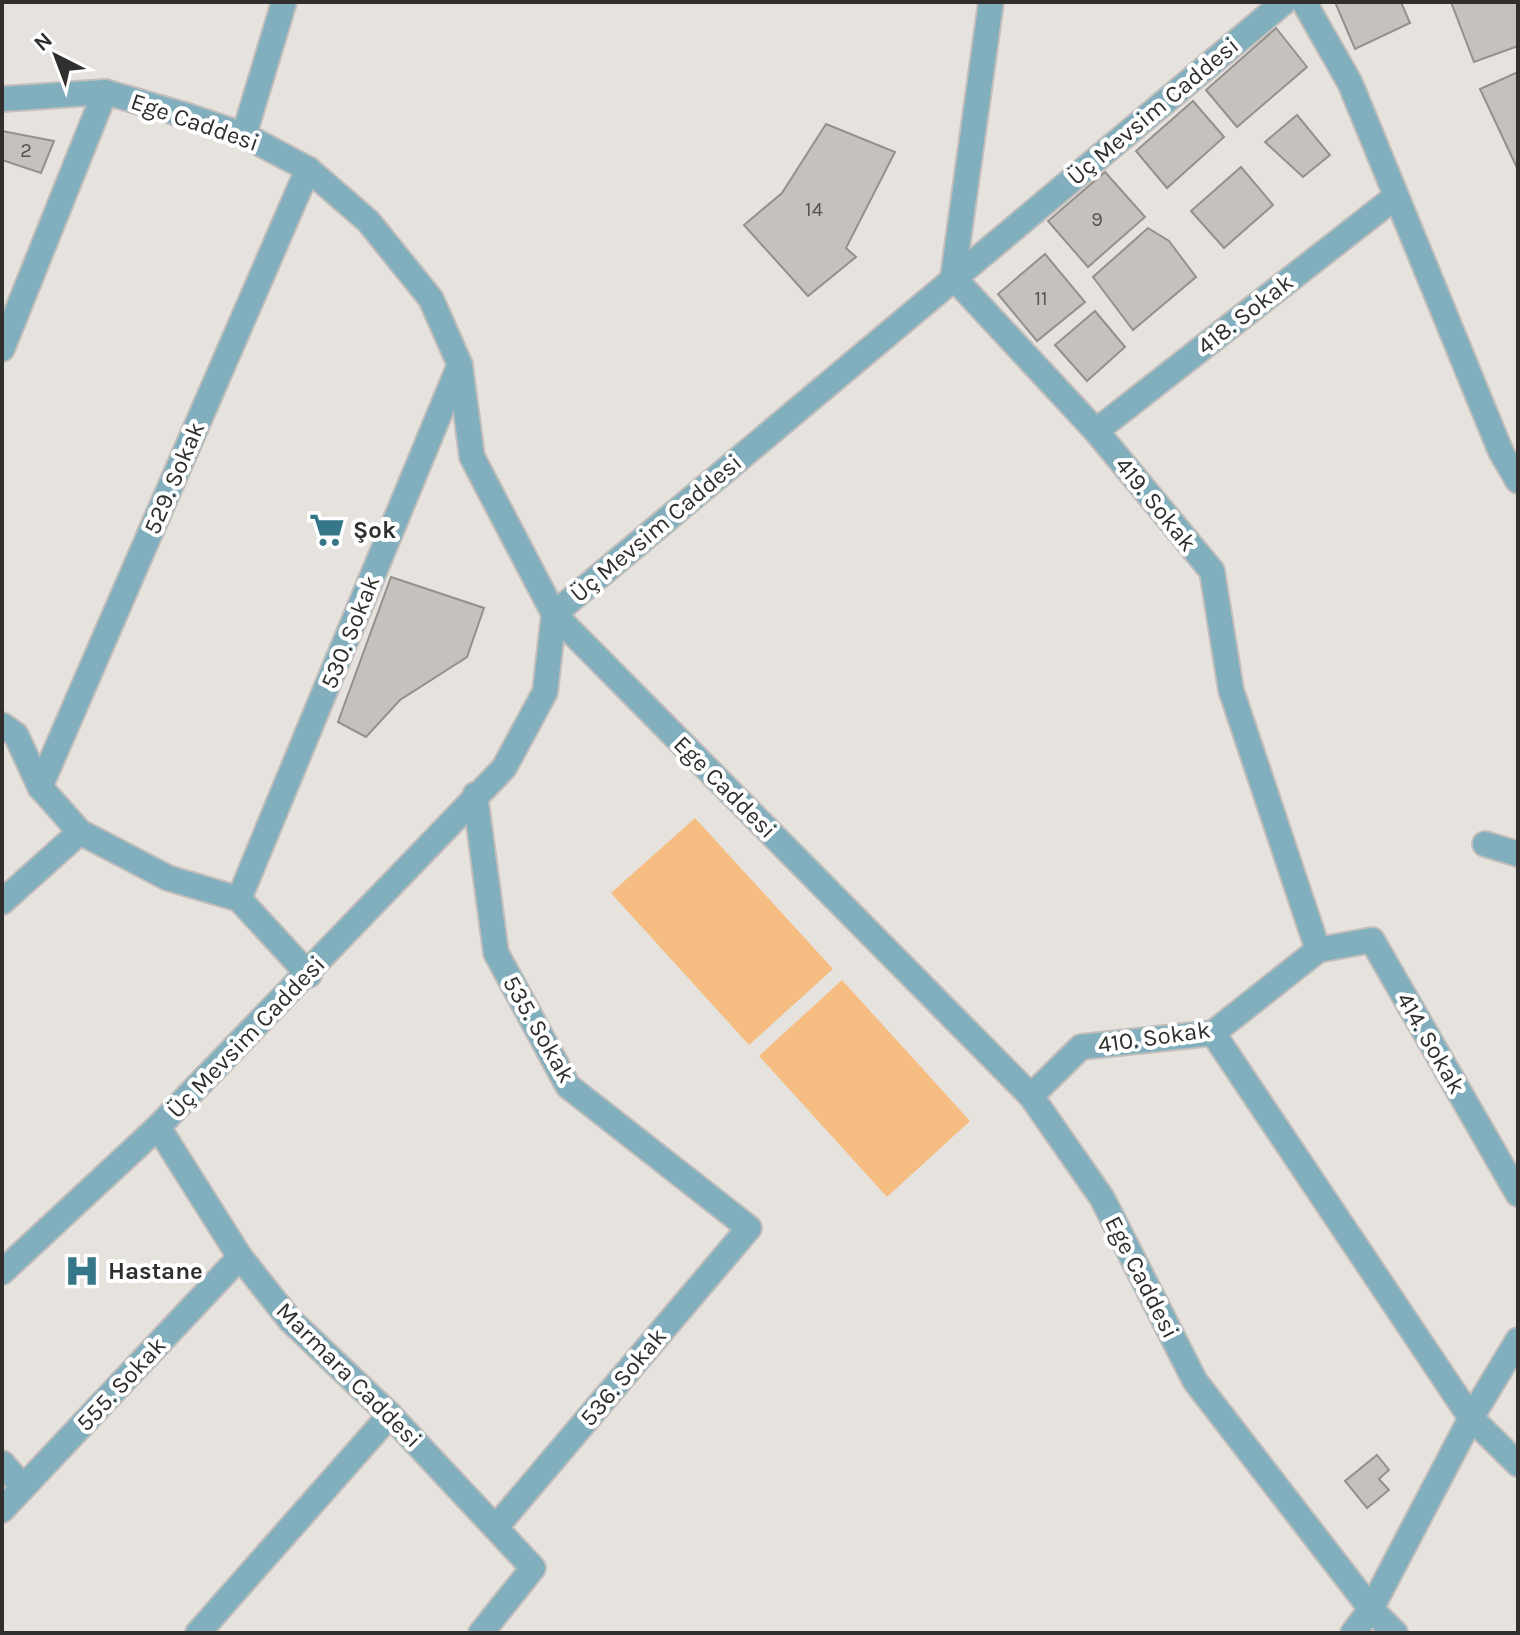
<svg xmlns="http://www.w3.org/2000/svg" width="1520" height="1635" font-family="Karla,sans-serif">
<rect width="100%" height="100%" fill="#e6e2de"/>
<g fill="#f5bd81">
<polygon points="695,818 833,969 749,1045 611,893"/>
<polygon points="842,980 970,1121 887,1197 759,1056"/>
</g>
<g fill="#c5c1bd" stroke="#94918d" stroke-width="2">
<polygon points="1335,2 1401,2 1410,23 1355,49"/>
<polygon points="1451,2 1518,2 1518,46 1474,62"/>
<polygon points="1276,28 1307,67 1237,127 1206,90"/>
<polygon points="1518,72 1518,170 1480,89"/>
<polygon points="1193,101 1224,137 1167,188 1136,151"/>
<polygon points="1297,115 1330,155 1303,177 1265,142"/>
<polygon points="826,124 895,152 846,248 856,257 808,296 744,225 782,193"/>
<polygon points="2,131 54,141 41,173 2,160"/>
<polygon points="1241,167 1273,205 1224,248 1191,211"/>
<polygon points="1105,172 1145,217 1088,267 1048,221"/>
<polygon points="1148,228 1169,241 1196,277 1133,330 1093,277"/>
<polygon points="1045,254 1085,302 1037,341 998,294"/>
<polygon points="1095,311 1125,347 1087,381 1055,345"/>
<polygon points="391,577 484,608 467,657 400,700 366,737 338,722"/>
<polygon points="1377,1455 1389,1470 1379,1479 1389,1490 1367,1508 1345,1481"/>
</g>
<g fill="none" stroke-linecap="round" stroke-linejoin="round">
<g stroke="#c2bebb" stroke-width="28">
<g id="minor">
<polyline points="991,2 953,277 1096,431 1212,571 1231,690 1318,950"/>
<polyline points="1304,2 1350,83 1501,452 1518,481"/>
<polyline points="2,99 105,92 188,116 244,135 308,169 368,221 431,299 460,365 472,457 554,614 1031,1096 1102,1198 1195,1381 1371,1609 1395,1633"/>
<polyline points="244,135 284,2"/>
<polyline points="2,349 105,92"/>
<polyline points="1096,431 1394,198"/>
<polyline points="2,725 16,735 40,787 80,832 168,878 239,899 309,975"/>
<polyline points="40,787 308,169"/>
<polyline points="475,795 496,953 568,1086 749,1228 496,1527"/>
<polyline points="1485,844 1518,854"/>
<polyline points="239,899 458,369"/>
<polyline points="2,902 80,832"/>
<polyline points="1213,1033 1471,1418 1518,1464"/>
<polyline points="1031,1096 1081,1047 1213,1033 1318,950 1372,940 1518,1194"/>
<polyline points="158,1127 240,1257 290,1320 390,1415 533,1568 481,1633"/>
<polyline points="2,1272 158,1127 504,768 545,692 554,614 1284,2"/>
<polyline points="2,1463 23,1487"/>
<polyline points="2,1510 240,1257"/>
<polyline points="198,1633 390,1415"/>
<polyline points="1353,1633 1371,1609 1471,1418 1518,1340"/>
</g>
</g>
<use href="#minor" stroke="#81afbe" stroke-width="24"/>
</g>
<defs>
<g id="supermarket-bare" transform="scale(2.76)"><path d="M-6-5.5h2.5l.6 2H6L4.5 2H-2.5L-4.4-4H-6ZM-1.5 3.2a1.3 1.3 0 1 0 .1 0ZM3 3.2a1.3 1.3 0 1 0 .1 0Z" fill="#357689" stroke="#fff" stroke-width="2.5" paint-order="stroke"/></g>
<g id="hospital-bare" transform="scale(2.76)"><path d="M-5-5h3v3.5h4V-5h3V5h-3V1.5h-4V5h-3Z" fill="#357689" stroke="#fff" stroke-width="2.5" paint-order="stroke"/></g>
</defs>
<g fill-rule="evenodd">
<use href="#supermarket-bare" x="327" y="530"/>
<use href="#hospital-bare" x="82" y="1271"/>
</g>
<g text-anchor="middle" stroke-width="8" stroke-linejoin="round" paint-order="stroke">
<g font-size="20" fill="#555451">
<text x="26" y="157">2</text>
<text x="814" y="216">14</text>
<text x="1097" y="226">9</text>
<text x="1041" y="305">11</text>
</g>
<g font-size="24" fill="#302f2d" stroke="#fff">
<text transform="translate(1153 111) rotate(-40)" y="8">Üç Mevsim Caddesi</text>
<text transform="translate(195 122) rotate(19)" y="8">Ege Caddesi</text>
<text transform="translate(1245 314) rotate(-38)" y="8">418. Sokak</text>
<text transform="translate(174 478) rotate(-67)" y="8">529. Sokak</text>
<text transform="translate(1156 504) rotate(51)" y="8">419. Sokak</text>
<text transform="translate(656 528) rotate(-40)" y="8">Üç Mevsim Caddesi</text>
<text transform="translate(350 632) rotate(-68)" y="8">530. Sokak</text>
<text transform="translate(725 787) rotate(45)" y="8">Ege Caddesi</text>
<text transform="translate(539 1029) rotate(60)" y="8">535. Sokak</text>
<text transform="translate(246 1037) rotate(-46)" y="8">Üç Mevsim Caddesi</text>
<text transform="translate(1154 1037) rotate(-8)" y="8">410. Sokak</text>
<text transform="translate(1431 1043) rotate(60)" y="8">414. Sokak</text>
<text transform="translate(1142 1277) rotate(63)" y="8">Ege Caddesi</text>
<text transform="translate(349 1375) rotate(45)" y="8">Marmara Caddesi</text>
<text transform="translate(623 1377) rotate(-50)" y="8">536. Sokak</text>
<text transform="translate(121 1384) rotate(-47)" y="8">555. Sokak</text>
</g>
<g font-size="24" font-weight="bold" fill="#302f2d" stroke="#fff" text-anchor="start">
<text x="353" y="538">Şok</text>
<text x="108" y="1279">Hastane</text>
</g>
</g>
<rect width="1520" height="1635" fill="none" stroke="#302f2d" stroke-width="8"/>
<g transform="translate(56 56) rotate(318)" stroke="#ffffff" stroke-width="6" paint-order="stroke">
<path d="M0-6L14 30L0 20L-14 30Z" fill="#302f2d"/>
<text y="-12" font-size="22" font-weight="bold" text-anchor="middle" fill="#302f2d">N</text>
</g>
</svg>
